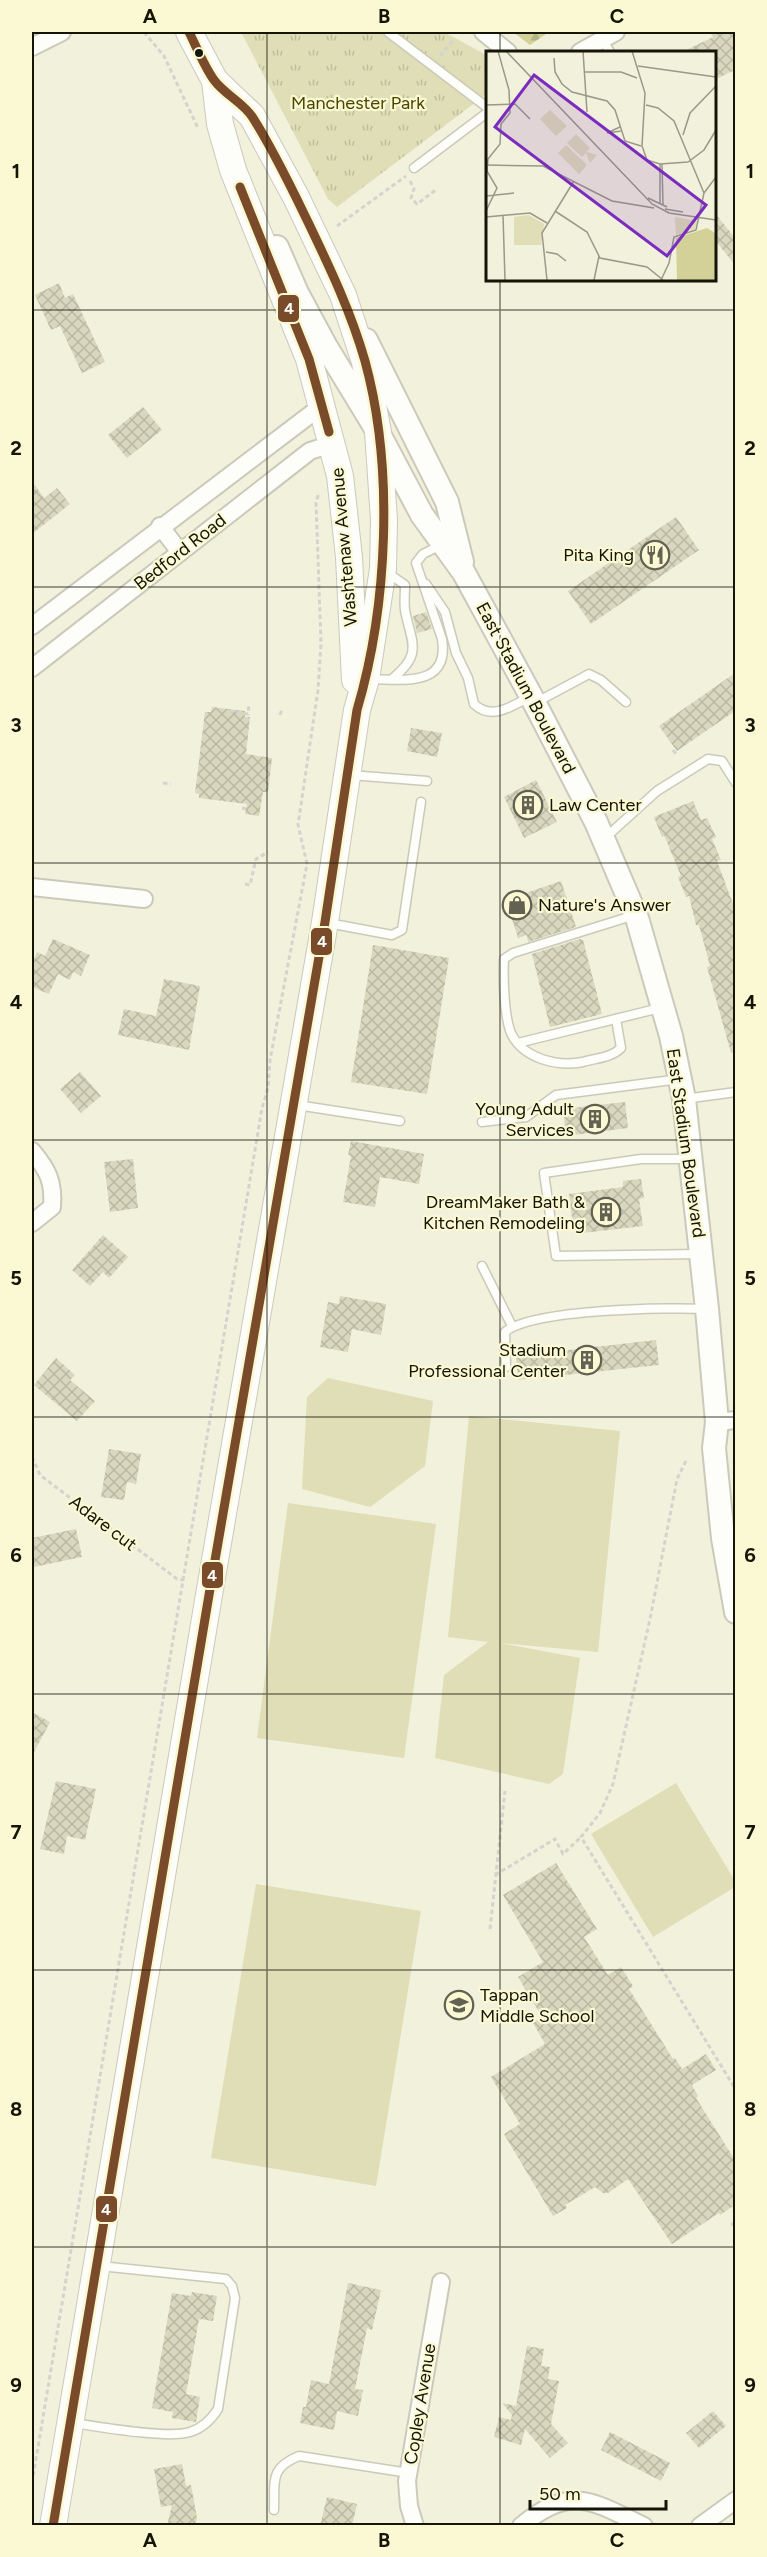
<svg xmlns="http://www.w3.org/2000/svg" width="767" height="2557" font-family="Figtree,sans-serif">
<defs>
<pattern id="grass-tufts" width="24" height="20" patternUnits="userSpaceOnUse" patternTransform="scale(1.5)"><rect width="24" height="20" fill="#dfdeb6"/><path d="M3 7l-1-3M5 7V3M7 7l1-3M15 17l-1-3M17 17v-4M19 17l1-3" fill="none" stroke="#bebe9b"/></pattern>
<pattern id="forest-firs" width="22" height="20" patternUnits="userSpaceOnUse" patternTransform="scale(1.5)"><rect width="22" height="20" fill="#d3d198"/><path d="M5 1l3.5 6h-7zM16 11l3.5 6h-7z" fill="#b4b382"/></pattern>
<pattern id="building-cross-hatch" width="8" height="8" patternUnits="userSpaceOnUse" patternTransform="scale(1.5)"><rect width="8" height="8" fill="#d9d8be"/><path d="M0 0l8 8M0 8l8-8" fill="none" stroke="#b9b8a2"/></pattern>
</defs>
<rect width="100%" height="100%" fill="#f2f1dc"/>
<polygon fill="url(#grass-tufts)" points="241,32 444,32 488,56 488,93 337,207 328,199"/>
<polygon fill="url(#forest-firs)" points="513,32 549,32 530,45"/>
<g fill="#dfdeb6">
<polygon points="328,1378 433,1401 425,1466 370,1507 302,1489 307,1397"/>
<polygon points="469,1416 620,1431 598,1652 500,1643 580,1658 563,1774 549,1784 435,1758 444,1675 488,1642 448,1637"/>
<polygon points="288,1503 436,1524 404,1758 257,1738"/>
<polygon points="676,1783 735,1881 735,1887 653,1937 591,1834"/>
<polygon points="256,1884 421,1911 376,2186 211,2158"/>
</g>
<g fill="url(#building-cross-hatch)">
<polygon points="710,32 735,32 735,70 714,80 714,52 682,52 713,37"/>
<polygon points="714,212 735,238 735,265 714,239"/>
<polygon points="59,283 65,298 73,294 105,362 82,373 60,326 51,330 35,295"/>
<polygon points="143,407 162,430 127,458 108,435"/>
<polygon points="32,481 44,498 57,488 70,504 32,534"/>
<polygon points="676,517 699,550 591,624 568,591"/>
<polygon points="426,612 432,629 417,633 413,616"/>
<polygon points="735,673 735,711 677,751 659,726"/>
<polygon points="212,707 245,711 245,717 250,717 246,754 272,758 268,792 263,792 259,816 245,814 247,804 199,798 199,794 195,793 205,712 211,712"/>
<polygon points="411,728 442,733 437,757 407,751"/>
<polygon points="536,780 557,822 524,838 504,797"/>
<polygon points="693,801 701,820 707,818 716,837 712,839 721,860 717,861 735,909 735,1053 731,1053 707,967 710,966 699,925 696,925 689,896 686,897 678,877 681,876 664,835 662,837 654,817"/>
<polygon points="561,881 576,927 528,942 527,935 518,938 506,900"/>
<polygon points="53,939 90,955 81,976 73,972 70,980 58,974 49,994 32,987 32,965 37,952 45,956"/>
<polygon points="580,939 583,940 602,1014 550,1027 532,954"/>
<polygon points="373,945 449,958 427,1094 351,1082"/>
<polygon points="164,979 200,986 189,1050 118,1035 124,1009 156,1016"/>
<polygon points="80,1072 101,1096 81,1113 60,1089"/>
<polygon points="625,1102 628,1128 566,1136 563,1109"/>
<polygon points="351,1141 424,1154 419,1184 380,1177 375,1207 343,1202 351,1156 348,1155"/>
<polygon points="133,1159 138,1208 110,1212 104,1162"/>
<polygon points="641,1179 644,1198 639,1199 643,1226 574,1234 569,1194 623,1187 623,1181"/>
<polygon points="103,1235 128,1257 109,1278 103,1272 90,1286 72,1270"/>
<polygon points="340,1296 386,1304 381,1335 352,1329 348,1352 320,1347 328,1302 339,1304"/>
<polygon points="656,1340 659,1365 518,1380 516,1356"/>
<polygon points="56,1358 75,1375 70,1380 95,1401 77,1421 34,1385"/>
<polygon points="109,1449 141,1454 136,1484 127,1482 124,1500 101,1497"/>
<polygon points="76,1529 82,1557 34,1567 32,1538"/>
<polygon points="32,1712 50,1722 32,1756"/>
<polygon points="56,1781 96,1789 85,1840 67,1836 64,1854 40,1849"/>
<polygon points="556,1863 597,1929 584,1937 608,1975 621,1967 633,1986 629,1989 673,2059 675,2058 682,2069 706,2054 716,2070 692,2085 698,2096 696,2098 735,2160 735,2205 720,2215 719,2213 672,2244 628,2179 608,2193 603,2193 595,2187 565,2205 567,2208 553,2216 504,2134 520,2124 491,2077 545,2044 533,2023 542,2017 518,1977 543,1962 503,1895"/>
<polygon points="348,2283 381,2290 372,2330 367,2328 355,2389 363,2390 358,2416 337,2411 334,2430 300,2423 303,2407 306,2407 311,2380 329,2384"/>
<polygon points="192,2292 217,2296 213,2321 199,2319 186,2394 200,2397 196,2422 172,2418 173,2412 152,2408 172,2293 191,2296"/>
<polygon points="527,2346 544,2349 541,2366 550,2367 548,2379 559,2381 551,2424 568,2443 550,2458 525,2429 521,2445 494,2437 499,2417 511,2420 512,2415 502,2403 516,2406"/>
<polygon points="713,2411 726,2426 699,2448 686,2433"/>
<polygon points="610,2432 670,2463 661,2481 601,2450"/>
<polygon points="182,2464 186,2486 191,2485 197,2518 195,2526 167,2526 172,2505 161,2507 154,2469"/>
<polygon points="327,2497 357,2504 352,2526 320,2526"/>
</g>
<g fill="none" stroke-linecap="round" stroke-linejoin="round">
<g stroke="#cbcaba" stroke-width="11">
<g id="lane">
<polyline points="388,32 488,108"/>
<polyline points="602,39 610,52"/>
<polyline points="414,168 488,112"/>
<path d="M385 571 405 585C405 593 404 602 405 610 411 643 424 653 392 679"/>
<path d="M426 584 445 612 456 653 468 678 474 704C492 721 512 706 531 696"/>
<path d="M368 679C400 679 450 689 442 639L416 563 423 554 443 544"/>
<polyline points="535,703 589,674 601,680 626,702"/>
<polyline points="350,775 427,781"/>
<polyline points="605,838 657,791 708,759 722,761 736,783"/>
<polyline points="328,923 392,935 402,930 421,802"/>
<path d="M616 1019 621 1048C611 1058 596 1058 583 1062 558 1067 523 1059 511 1033 504 1016 503 977 504 959L513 953 635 915"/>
<polyline points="518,1043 660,1008"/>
<polyline points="684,1099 736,1092"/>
<polyline points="297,1105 400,1121"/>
<polyline points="482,1122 526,1117 556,1095 680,1079"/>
<polyline points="688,1159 641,1159 544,1173 556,1256 701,1254"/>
<polyline points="482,1266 512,1326"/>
<path d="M506 1367 505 1332C532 1309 669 1307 707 1309"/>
<path d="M74 2423C100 2427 168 2439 190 2432 203 2428 211 2420 218 2409L235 2298 232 2286 226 2279 100 2266"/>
<path d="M274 2510C275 2482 269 2468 299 2456L409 2473"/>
</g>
</g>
<g stroke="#cbcaba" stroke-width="20">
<g id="street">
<polyline points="483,32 508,52"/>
<polyline points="32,47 62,32"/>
<polyline points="580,52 616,32"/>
<polyline points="160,526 180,552"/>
<polyline points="32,626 311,414 323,407"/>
<polyline points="32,668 310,451 332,444"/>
<polyline points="32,887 144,899"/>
<path d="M32 1151C48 1170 54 1182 52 1207L32 1223"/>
<polyline points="717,1422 736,1420"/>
<polyline points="415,2526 409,2506 407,2481 441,2282"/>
<path d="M521 2526C571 2484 592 2501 644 2526"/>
<polyline points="700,2526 736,2500"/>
</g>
</g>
<g stroke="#cbcaba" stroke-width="26">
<g id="secondary">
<polyline points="277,247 297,293 325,345 378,432 422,515 464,573 531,696 596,822 637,918 671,1036 684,1099 707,1309 717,1422 714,1448 723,1538 736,1612"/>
<polyline points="366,340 447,502 462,562"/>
</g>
</g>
<g stroke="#cbcaba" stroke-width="28">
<g id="primary">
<polyline points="215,81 220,124 233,170 309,359 340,476 349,557 355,680"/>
<polyline points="53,2526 209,1595 325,922 357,710 366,679 383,569 384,520 378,432 365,362 343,295 296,197 252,116 215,81 189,32"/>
</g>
</g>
<g stroke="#d4d4ce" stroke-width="3" stroke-dasharray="4.5 3" stroke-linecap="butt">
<polyline points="144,32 164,56 198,128"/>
<polyline points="440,56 454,39"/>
<polyline points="410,181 414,189 411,198 417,204 437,189"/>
<polyline points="337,226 406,176"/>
<polyline points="229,711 248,714 249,705"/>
<polyline points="280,715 282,709"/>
<polyline points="673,750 676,754"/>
<polyline points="163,783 171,784"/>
<polyline points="242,808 246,809"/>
<polyline points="245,884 250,885 256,859 268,852"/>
<polyline points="32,1457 40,1475 177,1579 184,1580"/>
<polyline points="686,1461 677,1479 650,1619 613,1784 600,1813 581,1837 736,2090"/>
<polyline points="495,1875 555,1839 563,1854 581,1837"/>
<polyline points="490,1929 505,1791"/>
<polyline points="731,2225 736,2222"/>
<polyline points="32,2483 262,1108 268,1088 270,1060 307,864 298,825 318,690 321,643 316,503 319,492"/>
</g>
<use href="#lane" stroke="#fdfdfa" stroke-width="8"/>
<use href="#street" stroke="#fdfdfa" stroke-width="16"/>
<use href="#secondary" stroke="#fdfdfa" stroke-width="22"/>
<use href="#primary" stroke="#fdfdfa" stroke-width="26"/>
<g stroke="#faf9d4" stroke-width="14">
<g id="bus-1">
<polyline points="240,187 309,359 329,432"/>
<path d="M53 2526 209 1595 325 922 357 710C388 605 394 467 365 361 351 312 330 268 308 222 291 187 274 151 253 118 244 103 225 95 214 80 204 66 197 48 189 32"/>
</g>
</g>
<use href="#bus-1" stroke="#7a4b2a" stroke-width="9"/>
</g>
<path fill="none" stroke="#141407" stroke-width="1.5" stroke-opacity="0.55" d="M267 32V2526M500 32V52M500 279V2526M32 310H736M32 587H736M32 863H736M32 1140H736M32 1417H736M32 1694H736M32 1970H736M32 2247H736"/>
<defs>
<g id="restaurant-ring" transform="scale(1.5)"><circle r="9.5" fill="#faf9d4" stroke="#626152" stroke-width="1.5"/><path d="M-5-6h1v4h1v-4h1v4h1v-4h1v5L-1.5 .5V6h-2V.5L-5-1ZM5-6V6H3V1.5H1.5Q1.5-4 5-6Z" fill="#626152"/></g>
<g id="building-ring" transform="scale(1.5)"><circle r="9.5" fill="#faf9d4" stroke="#626152" stroke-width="1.5"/><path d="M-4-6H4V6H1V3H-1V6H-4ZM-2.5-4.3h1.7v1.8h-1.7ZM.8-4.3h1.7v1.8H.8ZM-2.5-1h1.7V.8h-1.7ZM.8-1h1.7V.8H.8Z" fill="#626152"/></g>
<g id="shop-ring" transform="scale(1.5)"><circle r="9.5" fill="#faf9d4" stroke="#626152" stroke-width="1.5"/><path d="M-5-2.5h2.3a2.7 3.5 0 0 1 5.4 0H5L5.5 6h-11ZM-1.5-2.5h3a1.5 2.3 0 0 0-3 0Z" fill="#626152"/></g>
<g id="school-ring" transform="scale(1.5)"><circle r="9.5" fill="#faf9d4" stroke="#626152" stroke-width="1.5"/><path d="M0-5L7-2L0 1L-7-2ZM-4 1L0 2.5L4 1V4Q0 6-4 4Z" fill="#626152"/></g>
</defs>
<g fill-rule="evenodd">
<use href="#restaurant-ring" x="655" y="555"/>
<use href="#building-ring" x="528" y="805"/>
<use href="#shop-ring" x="517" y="905"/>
<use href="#building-ring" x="595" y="1119"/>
<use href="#building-ring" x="606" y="1212"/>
<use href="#building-ring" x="587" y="1360"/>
<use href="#school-ring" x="459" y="2005"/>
</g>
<circle fill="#141407" stroke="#faf9d4" stroke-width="2" cx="199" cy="53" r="5"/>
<g text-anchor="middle" stroke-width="4.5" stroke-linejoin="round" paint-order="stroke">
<g font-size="18" fill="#4a4600" stroke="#faf9d4">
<text x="358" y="109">Manchester Park</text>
</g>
<g font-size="18" fill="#141407" stroke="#faf9d4">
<text transform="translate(344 547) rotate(-95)" y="6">Washtenaw Avenue</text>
<text transform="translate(180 552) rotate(-38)" y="6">Bedford Road</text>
<text transform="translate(526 688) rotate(62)" y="6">East Stadium Boulevard</text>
<text transform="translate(686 1143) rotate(82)" y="6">East Stadium Boulevard</text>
<text transform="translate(103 1523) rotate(37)" y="6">Adare cut</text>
<text transform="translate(420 2404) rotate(-81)" y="6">Copley Avenue</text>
</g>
<g font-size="18" fill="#141407" stroke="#faf9d4" text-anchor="end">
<text x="634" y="561">Pita King</text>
<text x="549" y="811" text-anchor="start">Law Center</text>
<text x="538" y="911" text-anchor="start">Nature's Answer</text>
<text x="574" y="1115">Young Adult<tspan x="574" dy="21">Services</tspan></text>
<text x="585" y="1208">DreamMaker Bath &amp;<tspan x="585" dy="21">Kitchen Remodeling</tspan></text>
<text x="566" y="1356">Stadium<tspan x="566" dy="21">Professional Center</tspan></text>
<text x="480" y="2001" text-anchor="start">Tappan<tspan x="480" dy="21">Middle School</tspan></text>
</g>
</g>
<g transform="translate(486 51)">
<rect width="230" height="230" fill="#f2f1dc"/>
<path d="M43 164 58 173 55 194H28V166ZM189 166 211 170 209 178 190 184Z" fill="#dfdeb6"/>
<path d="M221 177 229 182V229H191L190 187Z" fill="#d3d198"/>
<path d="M64 59 81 75 70 85 54 68ZM90 83 104 97 101 101 111 104 104 112 100 102 96 106 81 92ZM80 94 101 114 93 123 72 102Z" fill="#dfdeb6"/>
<path fill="none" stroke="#999987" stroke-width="1.5" d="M20 0 166 153 183 162 230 169M97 0 101 61M146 0 159 42 156 95 161 109 174 113 202 111 218 99 230 79M68 7 69 21 76 33 86 41 121 50 129 59 139 90 155 95M152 15 230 26M98 21H135L151 27M0 54 29 53 44 68M160 54 172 57 188 70 218 142 210 179 188 186 183 212 175 229M134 76 121 82 135 80M197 84 204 62 230 35M176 113 177 154M0 114 57 115 126 150 168 157M218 142 230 126M0 145 28 142M162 147 181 156M174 153V113M179 158 197 161M0 160 11 137 1 120 2 108 14 93 15 73 24 62 23 39 12 0M69 160 101 181 114 207 161 216 177 229M17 164 19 229M0 166 44 162 61 172M60 201 71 203 80 210M61 229 56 182 88 130M108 229 113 205"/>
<path fill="#7b2cbf" fill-opacity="0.15" stroke="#7b2cbf" stroke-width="3" d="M48 24 220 154 181 205 9 76Z"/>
<rect width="230" height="230" fill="none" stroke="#141407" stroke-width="3"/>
</g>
<g stroke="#faf9d4" stroke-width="2">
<rect x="277" y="294" width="23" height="29" rx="6" fill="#7a4b2a"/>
<rect x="310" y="927" width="23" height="29" rx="6" fill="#7a4b2a"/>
<rect x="201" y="1561" width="23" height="28" rx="6" fill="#7a4b2a"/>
<rect x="95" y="2195" width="23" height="28" rx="6" fill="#7a4b2a"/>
</g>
<g font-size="16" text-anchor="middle" font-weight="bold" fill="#fff">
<text x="289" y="314">4</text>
<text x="322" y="947">4</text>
<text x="212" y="1581">4</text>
<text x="106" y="2215">4</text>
</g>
<rect width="767" height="2557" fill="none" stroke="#faf9d4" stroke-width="66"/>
<path d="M530 2500v9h136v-9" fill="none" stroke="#141407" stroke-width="3"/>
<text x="539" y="2500" font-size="18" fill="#141407" stroke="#faf9d4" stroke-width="4.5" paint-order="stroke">50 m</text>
<rect x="33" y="33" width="701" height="2491" fill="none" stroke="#141407" stroke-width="2"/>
<g font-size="20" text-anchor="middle" font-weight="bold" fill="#141407">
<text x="150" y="23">A</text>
<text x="384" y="23">B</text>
<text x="617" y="23">C</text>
<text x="16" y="178">1</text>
<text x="750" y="178">1</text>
<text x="16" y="455">2</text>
<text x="750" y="455">2</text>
<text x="16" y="732">3</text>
<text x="750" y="732">3</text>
<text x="16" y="1009">4</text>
<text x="750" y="1009">4</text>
<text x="16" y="1285">5</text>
<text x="750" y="1285">5</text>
<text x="16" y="1562">6</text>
<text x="750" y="1562">6</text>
<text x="16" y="1839">7</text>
<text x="750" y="1839">7</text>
<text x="16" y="2116">8</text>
<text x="750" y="2116">8</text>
<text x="16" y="2392">9</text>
<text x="750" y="2392">9</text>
<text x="150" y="2547">A</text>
<text x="384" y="2547">B</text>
<text x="617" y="2547">C</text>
</g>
</svg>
